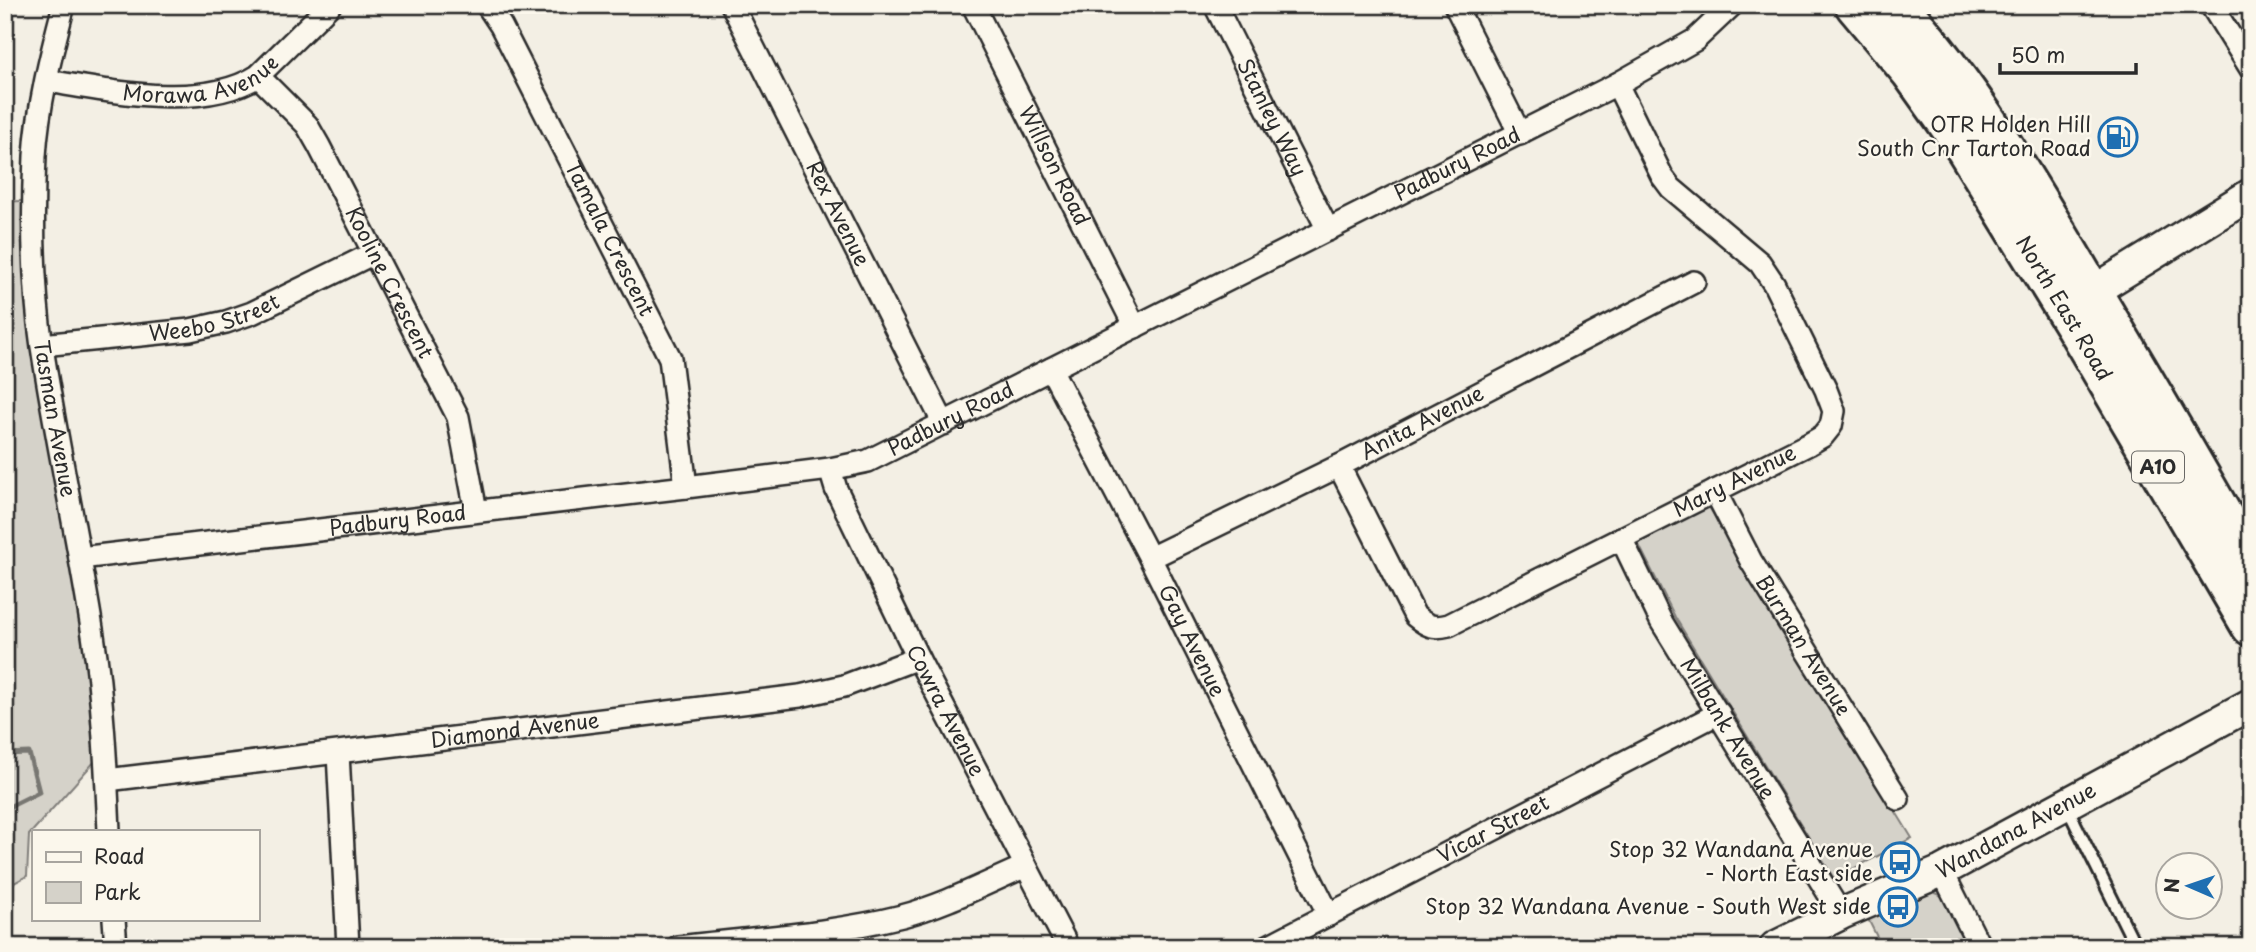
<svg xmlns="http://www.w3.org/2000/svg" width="2256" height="952" font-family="'Playpen Sans',sans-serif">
<rect width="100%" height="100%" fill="#f3efe4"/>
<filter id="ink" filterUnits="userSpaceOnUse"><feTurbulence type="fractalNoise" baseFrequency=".0143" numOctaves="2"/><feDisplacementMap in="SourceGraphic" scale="14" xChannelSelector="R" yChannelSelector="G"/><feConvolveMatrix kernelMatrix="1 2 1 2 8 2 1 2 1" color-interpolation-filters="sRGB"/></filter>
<g filter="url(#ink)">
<g fill="#d5d2c9" stroke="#807e7a" stroke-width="2">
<polygon points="35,200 42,345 104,751 29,835 27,876 5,888 5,202"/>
<polygon points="1709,507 1912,838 1834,879 1675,617 1637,541"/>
<polygon points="1923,888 1943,896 1968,947 1882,947 1867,917"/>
</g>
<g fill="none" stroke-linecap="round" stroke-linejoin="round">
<polyline stroke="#787772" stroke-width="5" points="5,754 29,753 39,792 5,809"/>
<g stroke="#2b2b2b" stroke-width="16">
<polyline id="lane" points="2066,805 2136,947"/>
</g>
<g stroke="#2b2b2b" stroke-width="26">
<g id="street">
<path id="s1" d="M64 5C51 54 38 106 35 156 32 219 33 285 42 347 57 444 78 539 93 635 103 700 106 766 109 831"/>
<path id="s2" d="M487 5 501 26 670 358 686 487"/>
<path id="s3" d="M732 5 944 424"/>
<path id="s4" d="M973 5 1135 327"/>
<path id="s5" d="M1215 5 1328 230"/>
<polyline points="1455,5 1520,134"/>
<polyline points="2211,5 2251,69"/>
<path id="s6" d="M258 76 307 125 319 146 458 417 476 511"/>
<path id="s7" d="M47 81C110 91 202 111 258 76L330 5"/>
<path id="s8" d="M42 345 190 330 226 322 252 313 374 253"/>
<path id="s9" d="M1051 369 1150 558 1329 915"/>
<path id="s10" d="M1339 466 1415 616C1427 626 1433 629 1449 625L1809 444 1823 436 1831 426 1834 411 1826 390 1774 284 1760 263 1671 188 1662 176 1617 84"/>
<path id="s11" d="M830 469 836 489 918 658 1068 947"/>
<path id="s12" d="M1715 491 1751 561 1898 799"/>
<path id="s13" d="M1621 538 1661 621 1841 914"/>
<path id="s14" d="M80 558 686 487 830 469 868 461 1617 84 1695 40 1732 5"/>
<path id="s15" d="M1150 558 1339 466 1694 282"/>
<polyline points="338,753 348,947"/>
<path id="s16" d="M107 780 800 696 844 686 918 658"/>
<polyline points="1942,871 1980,947"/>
<polyline points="114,919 116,947"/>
<path d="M678 947C752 938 830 934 902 916 945 905 986 883 1026 866"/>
<path id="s17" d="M1266 947 1719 713"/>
</g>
</g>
<g stroke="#2b2b2b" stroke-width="35">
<g id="secondary">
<polyline points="2092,292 2251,194"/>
<path id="s18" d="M1775 947 1841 914 1942 871 2251 704"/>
</g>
</g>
<g stroke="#2b2b2b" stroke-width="44">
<g id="highway">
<path id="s19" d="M1855 5 1911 72 1966 149 2075 326 2251 626"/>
<path d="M1897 5C1976 92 2034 194 2093 294 2147 384 2199 474 2251 565"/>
</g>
</g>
<use href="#lane" stroke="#fbf7ec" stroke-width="10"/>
<use href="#street" stroke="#fbf7ec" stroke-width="21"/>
<use href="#secondary" stroke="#fbf7ec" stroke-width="30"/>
<use href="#highway" stroke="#fbf7ec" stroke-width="38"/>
</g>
</g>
<defs>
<g id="fuel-ring" transform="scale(2.0125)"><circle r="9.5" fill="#fbf7ec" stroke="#1f6fb2" stroke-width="1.5"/><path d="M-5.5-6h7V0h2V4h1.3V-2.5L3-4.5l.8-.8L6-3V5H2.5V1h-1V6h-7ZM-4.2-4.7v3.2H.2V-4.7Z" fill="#1f6fb2"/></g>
<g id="bus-ring" transform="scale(2.0125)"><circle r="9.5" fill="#fbf7ec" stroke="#1f6fb2" stroke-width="1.5"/><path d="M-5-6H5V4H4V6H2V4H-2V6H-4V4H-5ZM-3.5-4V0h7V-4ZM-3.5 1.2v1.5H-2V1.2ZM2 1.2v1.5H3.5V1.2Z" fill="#1f6fb2"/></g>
</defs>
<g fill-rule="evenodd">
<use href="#fuel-ring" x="2118" y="137"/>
<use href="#bus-ring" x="1900" y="862"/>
<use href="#bus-ring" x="1898" y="907"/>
</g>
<g text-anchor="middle" stroke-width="5" stroke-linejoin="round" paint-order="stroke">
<rect fill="#fbf7ec" stroke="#696865" stroke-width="2" x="2132" y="451.5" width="52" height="31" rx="5"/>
<g font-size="19" font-weight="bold" fill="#2b2b2b">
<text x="2158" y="474">A10</text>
</g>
<g font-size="21" fill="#2b2b2b" stroke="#fbf7ec">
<text dy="7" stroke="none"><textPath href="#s7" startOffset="158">Morawa Avenue</textPath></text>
<text dy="7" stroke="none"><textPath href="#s5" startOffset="126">Stanley Way</textPath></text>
<text dy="7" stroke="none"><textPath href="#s4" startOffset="180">Willson Road</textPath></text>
<text dy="7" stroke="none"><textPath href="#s14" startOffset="1454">Padbury Road</textPath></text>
<text dy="7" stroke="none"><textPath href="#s3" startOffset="234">Rex Avenue</textPath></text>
<text dy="7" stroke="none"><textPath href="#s2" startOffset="264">Tamala Crescent</textPath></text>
<text dy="7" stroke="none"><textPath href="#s6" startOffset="247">Kooline Crescent</textPath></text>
<text dy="7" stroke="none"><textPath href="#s19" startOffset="369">North East Road</textPath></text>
<text dy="7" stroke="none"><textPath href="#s8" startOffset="175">Weebo Street</textPath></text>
<text dy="7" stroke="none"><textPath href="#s1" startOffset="418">Tasman Avenue</textPath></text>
<text dy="7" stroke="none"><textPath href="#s14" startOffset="887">Padbury Road</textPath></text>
<text dy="7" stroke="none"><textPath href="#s15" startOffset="304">Anita Avenue</textPath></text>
<text dy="7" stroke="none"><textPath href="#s10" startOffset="525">Mary Avenue</textPath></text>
<text dy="7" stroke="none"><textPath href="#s14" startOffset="320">Padbury Road</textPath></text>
<text dy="7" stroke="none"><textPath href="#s9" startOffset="306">Gay Avenue</textPath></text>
<text dy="7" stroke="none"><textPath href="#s12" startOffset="178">Burman Avenue</textPath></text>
<text dy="7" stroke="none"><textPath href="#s11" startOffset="268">Cowra Avenue</textPath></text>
<text dy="7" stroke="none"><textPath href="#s13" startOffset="219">Milbank Avenue</textPath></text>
<text dy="7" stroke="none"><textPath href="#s16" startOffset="411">Diamond Avenue</textPath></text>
<text dy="7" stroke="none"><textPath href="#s17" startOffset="256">Vicar Street</textPath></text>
<text dy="7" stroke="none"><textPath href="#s18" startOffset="268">Wandana Avenue</textPath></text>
</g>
<g font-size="21" fill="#2b2b2b" stroke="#fbf7ec" text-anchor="end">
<text x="2091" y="132">OTR Holden Hill<tspan x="2091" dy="24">South Cnr Tarton Road</tspan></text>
<text x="1873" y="857">Stop 32 Wandana Avenue<tspan x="1873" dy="24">- North East side</tspan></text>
<text x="1871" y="914">Stop 32 Wandana Avenue - South West side</text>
</g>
</g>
<rect width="2256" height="952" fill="none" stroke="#fbf7ec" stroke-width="28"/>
<rect x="14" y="14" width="2228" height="924" fill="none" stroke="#2b2b2b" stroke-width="2.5" filter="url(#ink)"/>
<rect x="32" y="830" width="228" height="91" fill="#fbf7ec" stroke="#a8a59f" stroke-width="2"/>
<rect x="46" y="852" width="35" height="10" fill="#fbf7ec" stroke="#a8a59f" stroke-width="2"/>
<text x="94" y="864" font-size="21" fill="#2b2b2b">Road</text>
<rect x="46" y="882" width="35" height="21" fill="#d5d2c9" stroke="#a8a59f" stroke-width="2"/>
<text x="94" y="900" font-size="21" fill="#2b2b2b">Park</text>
<g transform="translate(2189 886) rotate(272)"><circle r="33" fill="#fbf7ec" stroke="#a8a59f" stroke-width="2"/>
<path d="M0-5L12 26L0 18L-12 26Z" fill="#1f6fb2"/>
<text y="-10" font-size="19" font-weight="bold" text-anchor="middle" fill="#2b2b2b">N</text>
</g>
<path d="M2000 63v10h136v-10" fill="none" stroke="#2b2b2b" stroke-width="3.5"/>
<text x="2011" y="63" font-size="21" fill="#2b2b2b" stroke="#fbf7ec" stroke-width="5" paint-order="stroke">50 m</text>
</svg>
